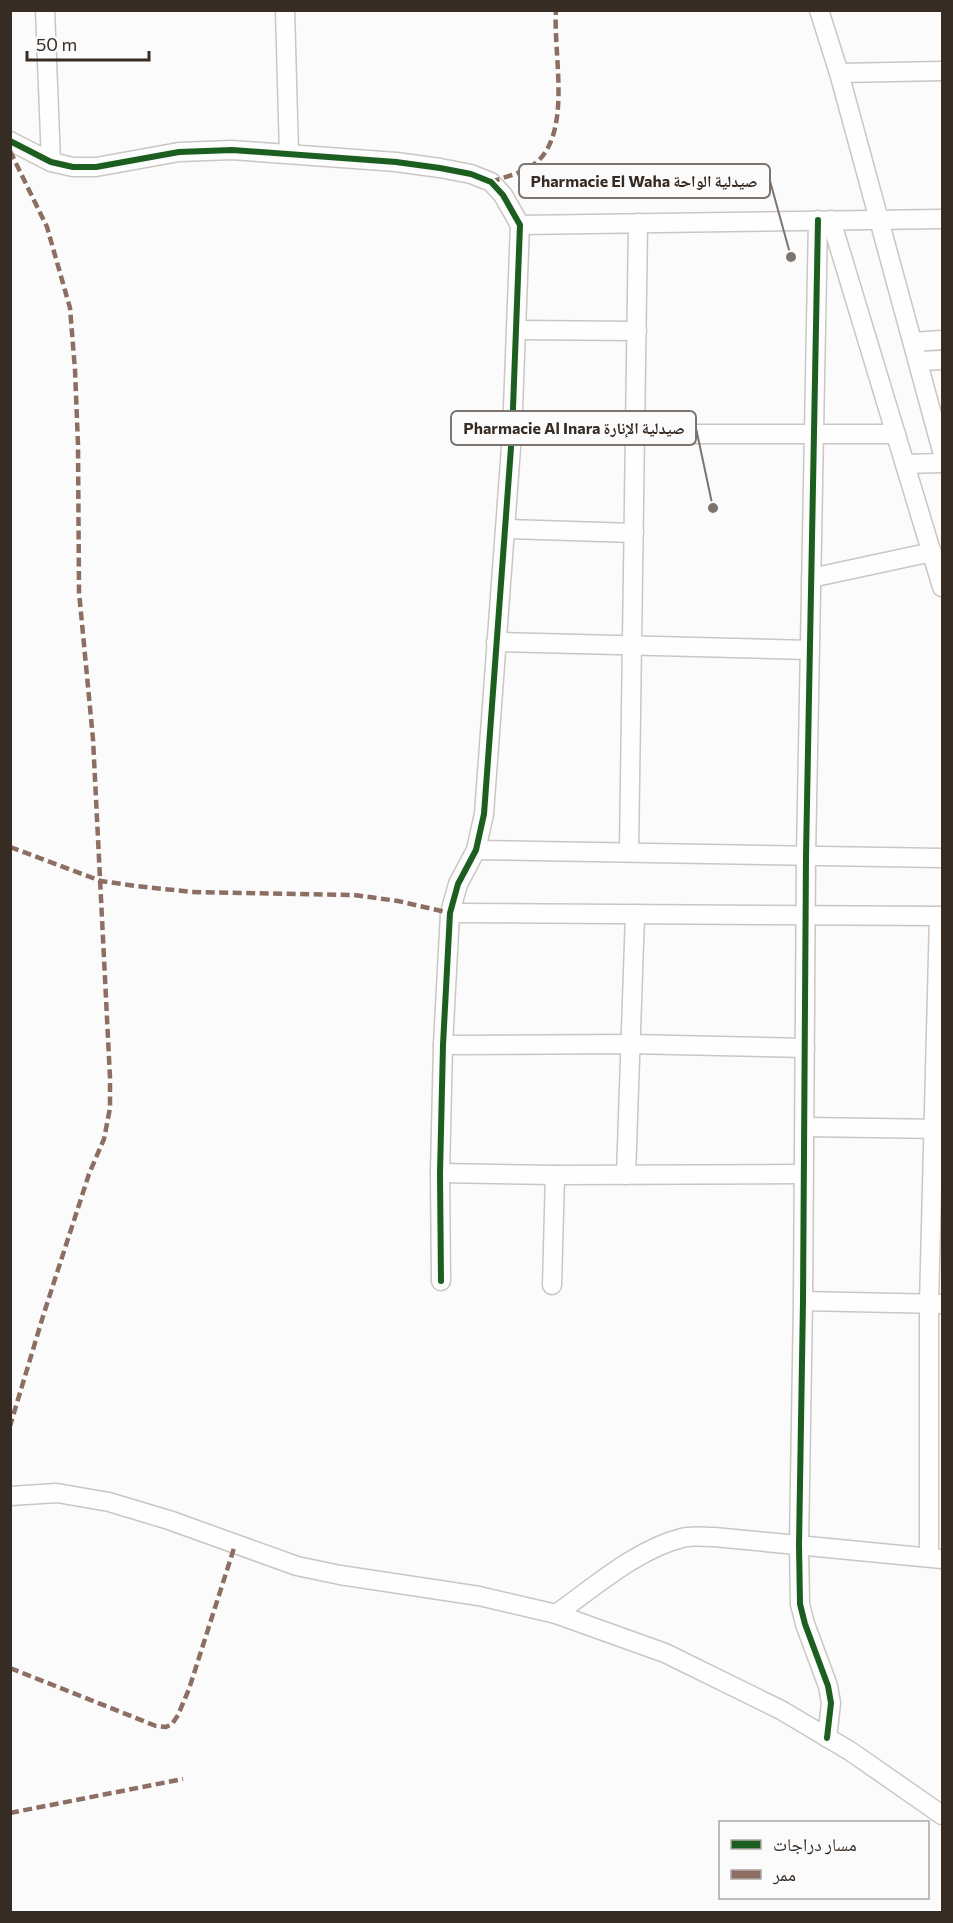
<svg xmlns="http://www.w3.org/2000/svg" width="953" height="1923" font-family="Commissioner,'Noto Naskh Arabic',sans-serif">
<rect width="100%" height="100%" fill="#fbfbfb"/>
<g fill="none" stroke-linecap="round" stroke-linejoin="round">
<g stroke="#cbc6c3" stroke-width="21">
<g id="minor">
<polyline points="45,10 51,162"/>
<polyline points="285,10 289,153"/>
<polyline points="819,10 839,73 942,451"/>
<polyline points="839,73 942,71"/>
<polyline points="10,141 51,162 73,167 96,167 179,152 232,150 396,162 440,168 471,174 491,182 503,195 520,225 512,434 484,814 476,850 458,884 450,913 443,1045 440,1173 441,1281"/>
<polyline points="818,220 806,856 803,1301 799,1545 800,1604 805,1624 828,1686 831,1703 827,1738"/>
<polyline points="831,220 942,587"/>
<polyline points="520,225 942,219"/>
<polyline points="517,330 637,331"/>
<polyline points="913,342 942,340"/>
<polyline points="918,361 942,360"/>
<polyline points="512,434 896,434"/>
<polyline points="905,464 942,463"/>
<polyline points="505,529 634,533"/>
<polyline points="811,578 932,552"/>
<polyline points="496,642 809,650"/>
<polyline points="476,850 942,858"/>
<polyline points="629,852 638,223"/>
<polyline points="450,913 942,916"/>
<polyline points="443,1045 630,1044 805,1048"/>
<polyline points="805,1127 942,1129"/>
<polyline points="440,1173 555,1175 803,1174"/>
<polyline points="626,1175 635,914"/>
<polyline points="552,1285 555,1175"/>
<polyline points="803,1301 942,1304"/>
<path d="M10 1496 57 1493 109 1502 169 1520 297 1566 340 1575 479 1596 556 1614C593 1588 637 1549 682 1538 692 1535 704 1537 714 1537L942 1559"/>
<polyline points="929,1557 929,1304 939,916"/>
<polyline points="556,1614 665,1653 781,1710 850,1751 942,1815"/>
</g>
</g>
<use href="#minor" stroke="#fefefe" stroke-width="18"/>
<g stroke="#8d6e63" stroke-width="4.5" stroke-dasharray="9 4.5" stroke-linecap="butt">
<polyline points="10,151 47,227 70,308 75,370 78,445 79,592 93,739 110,1078 110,1108 104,1139 89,1174 44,1313 10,1426"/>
<path d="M491 182C507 176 528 172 540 159 571 125 553 53 556 10"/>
<polyline points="10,847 101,881 136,886 192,892 354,895 398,901 450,913"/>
<polyline points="10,1668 156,1726 166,1727 172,1724 178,1715 189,1689 235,1545"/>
<polyline points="10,1813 183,1779"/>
</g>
<g stroke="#fbfbfb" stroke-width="10">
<g id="cycleway">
<polyline points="10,141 51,162 73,167 96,167 179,152 232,150 396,162 440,168 471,174 491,182 503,195 520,225 512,434 484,814 476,850 458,884 450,913 443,1045 440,1173 441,1281"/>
<polyline points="818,220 806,856 803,1301 799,1545 800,1604 805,1624 828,1686 831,1703 827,1738"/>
</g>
</g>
<use href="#cycleway" stroke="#1b5e20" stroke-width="6"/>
</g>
<path fill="none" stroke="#7c746f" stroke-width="2" d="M791 257L770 181M713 508L696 428"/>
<g fill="#7c746f" stroke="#fbfbfb" stroke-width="2">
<circle cx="791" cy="257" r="6"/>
<circle cx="713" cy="508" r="6"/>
</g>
<g fill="#fbfbfb" stroke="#7c746f" stroke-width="2">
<rect x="519" y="164" width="251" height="34" rx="6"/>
<rect x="451" y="411" width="245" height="34" rx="6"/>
</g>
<g font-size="16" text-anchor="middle" font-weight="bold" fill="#372c24">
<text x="644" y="187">Pharmacie El Waha صيدلية الواحة</text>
<text x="574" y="434">Pharmacie Al Inara صيدلية الإنارة</text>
</g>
<rect width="953" height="1923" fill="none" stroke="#372c24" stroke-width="24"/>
<rect x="719" y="1821" width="210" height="78" fill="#fbfbfb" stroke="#ada8a5" stroke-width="1.5"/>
<rect x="731" y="1840" width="30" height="9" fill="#1b5e20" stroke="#ada8a5" stroke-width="1.5"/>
<text x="773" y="1851" font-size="18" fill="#372c24">مسار دراجات</text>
<rect x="731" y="1870" width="30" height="9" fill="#8d6e63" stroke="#ada8a5" stroke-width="1.5"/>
<text x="773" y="1881" font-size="18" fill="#372c24">ممر</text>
<path d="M27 51v9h122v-9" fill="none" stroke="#372c24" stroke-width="3"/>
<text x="36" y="51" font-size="18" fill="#372c24" stroke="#fbfbfb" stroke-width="4.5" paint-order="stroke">50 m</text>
</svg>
